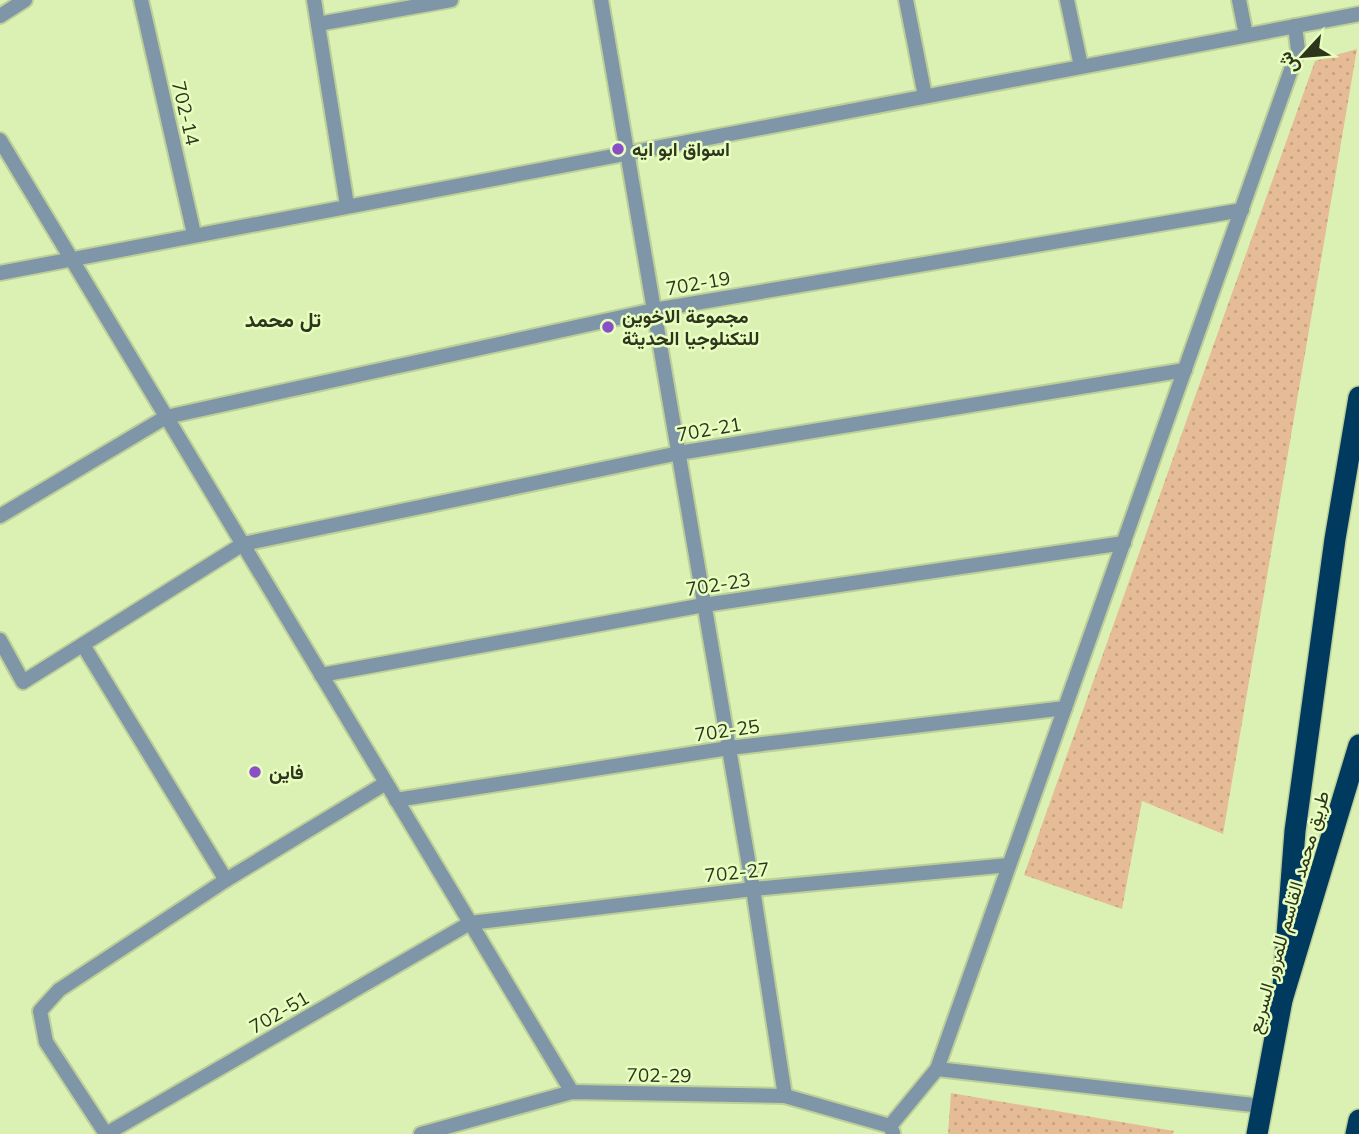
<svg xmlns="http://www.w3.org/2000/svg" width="1359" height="1134" font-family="Mulish,Vazirmatn,sans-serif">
<defs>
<pattern id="grass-dots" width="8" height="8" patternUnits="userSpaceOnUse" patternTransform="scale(1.75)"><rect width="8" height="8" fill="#e5bc96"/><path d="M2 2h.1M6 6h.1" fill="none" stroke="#c5a281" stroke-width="1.8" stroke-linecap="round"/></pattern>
</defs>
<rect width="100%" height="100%" fill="#dbf1b3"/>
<g fill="url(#grass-dots)">
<polygon points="1357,49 1223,834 1142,801 1122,909 1024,875 1315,61"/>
<polygon points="951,1093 1174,1131 1173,1134 948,1134"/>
</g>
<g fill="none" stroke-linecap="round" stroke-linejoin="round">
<g stroke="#bccf98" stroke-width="18">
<g id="street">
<polyline points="141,0 194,234"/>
<polyline points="314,0 347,205"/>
<polyline points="601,0 753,889 785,1096"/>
<polyline points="906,0 925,96"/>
<polyline points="1067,0 1081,66"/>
<polyline points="1239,0 1246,35"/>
<polyline points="0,16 25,0"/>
<polyline points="318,24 451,0"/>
<polyline points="0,140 572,1092"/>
<polyline points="0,273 1359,14"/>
<polyline points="0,516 166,417 654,310 1242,210"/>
<polyline points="0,640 23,682 243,544 679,453 1185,370"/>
<polyline points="83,645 226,880"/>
<polyline points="321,675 704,605 1124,543"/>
<polyline points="396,800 729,748 1065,708"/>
<polyline points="937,1069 1262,1106"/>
<polyline points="890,1126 937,1069 1298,50 1295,26"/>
<polyline points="106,1134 470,923 753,889 1009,865"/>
<polyline points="106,1134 46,1042 40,1011 59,990 226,880 386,783"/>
<polyline points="421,1134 572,1092 785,1096 890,1126 893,1133"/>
</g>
</g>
<g stroke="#bccf98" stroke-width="24">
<g id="highway">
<polyline points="1282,1000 1295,831 1335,539 1359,397"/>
<polyline points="1257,1134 1282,1000 1359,745"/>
<polyline points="1356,1134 1359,1120"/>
</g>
</g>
<use href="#street" stroke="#7f95a8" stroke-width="14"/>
<use href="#highway" stroke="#003a5e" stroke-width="21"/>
</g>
<g fill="#8a4ec5" stroke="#e8fec0" stroke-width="2.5">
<circle cx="618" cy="149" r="7"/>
<circle cx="608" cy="327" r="7"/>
<circle cx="255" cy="772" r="7"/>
</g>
<g text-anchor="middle" stroke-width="5" stroke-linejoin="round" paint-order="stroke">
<g font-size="19" fill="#2d351d" stroke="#e8fec0">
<text transform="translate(186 113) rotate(77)" y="7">702-14</text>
<text transform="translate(698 283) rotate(-10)" y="7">702-19</text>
<text transform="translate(709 429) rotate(-10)" y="7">702-21</text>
<text transform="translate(718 584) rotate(-9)" y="7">702-23</text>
<text transform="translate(727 730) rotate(-8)" y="7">702-25</text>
<text transform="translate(737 872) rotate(-6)" y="7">702-27</text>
<text transform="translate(1288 912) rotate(-74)" y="7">طريق محمد القاسم للمرور السريع</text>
<text transform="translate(279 1012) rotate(-30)" y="7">702-51</text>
<text transform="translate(659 1075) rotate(1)" y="7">702-29</text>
</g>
<g font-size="19" font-weight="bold" fill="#2d351d" stroke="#e8fec0" text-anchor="start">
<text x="632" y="156">اسواق ابو ايه</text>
<text x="622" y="323">مجموعة الاخوين<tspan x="622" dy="22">للتكنلوجيا الحديثة</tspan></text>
<text x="269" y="779">فاين</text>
</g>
<g font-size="21" font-weight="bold" fill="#2d351d" stroke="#e8fec0">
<text x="283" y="327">تل محمد</text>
</g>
</g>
<g transform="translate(1303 56) rotate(244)" stroke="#e8fec0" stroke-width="5" paint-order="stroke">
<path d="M0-5L12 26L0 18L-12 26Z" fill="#2d351d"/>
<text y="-10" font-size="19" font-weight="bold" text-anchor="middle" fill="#2d351d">ش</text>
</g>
</svg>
